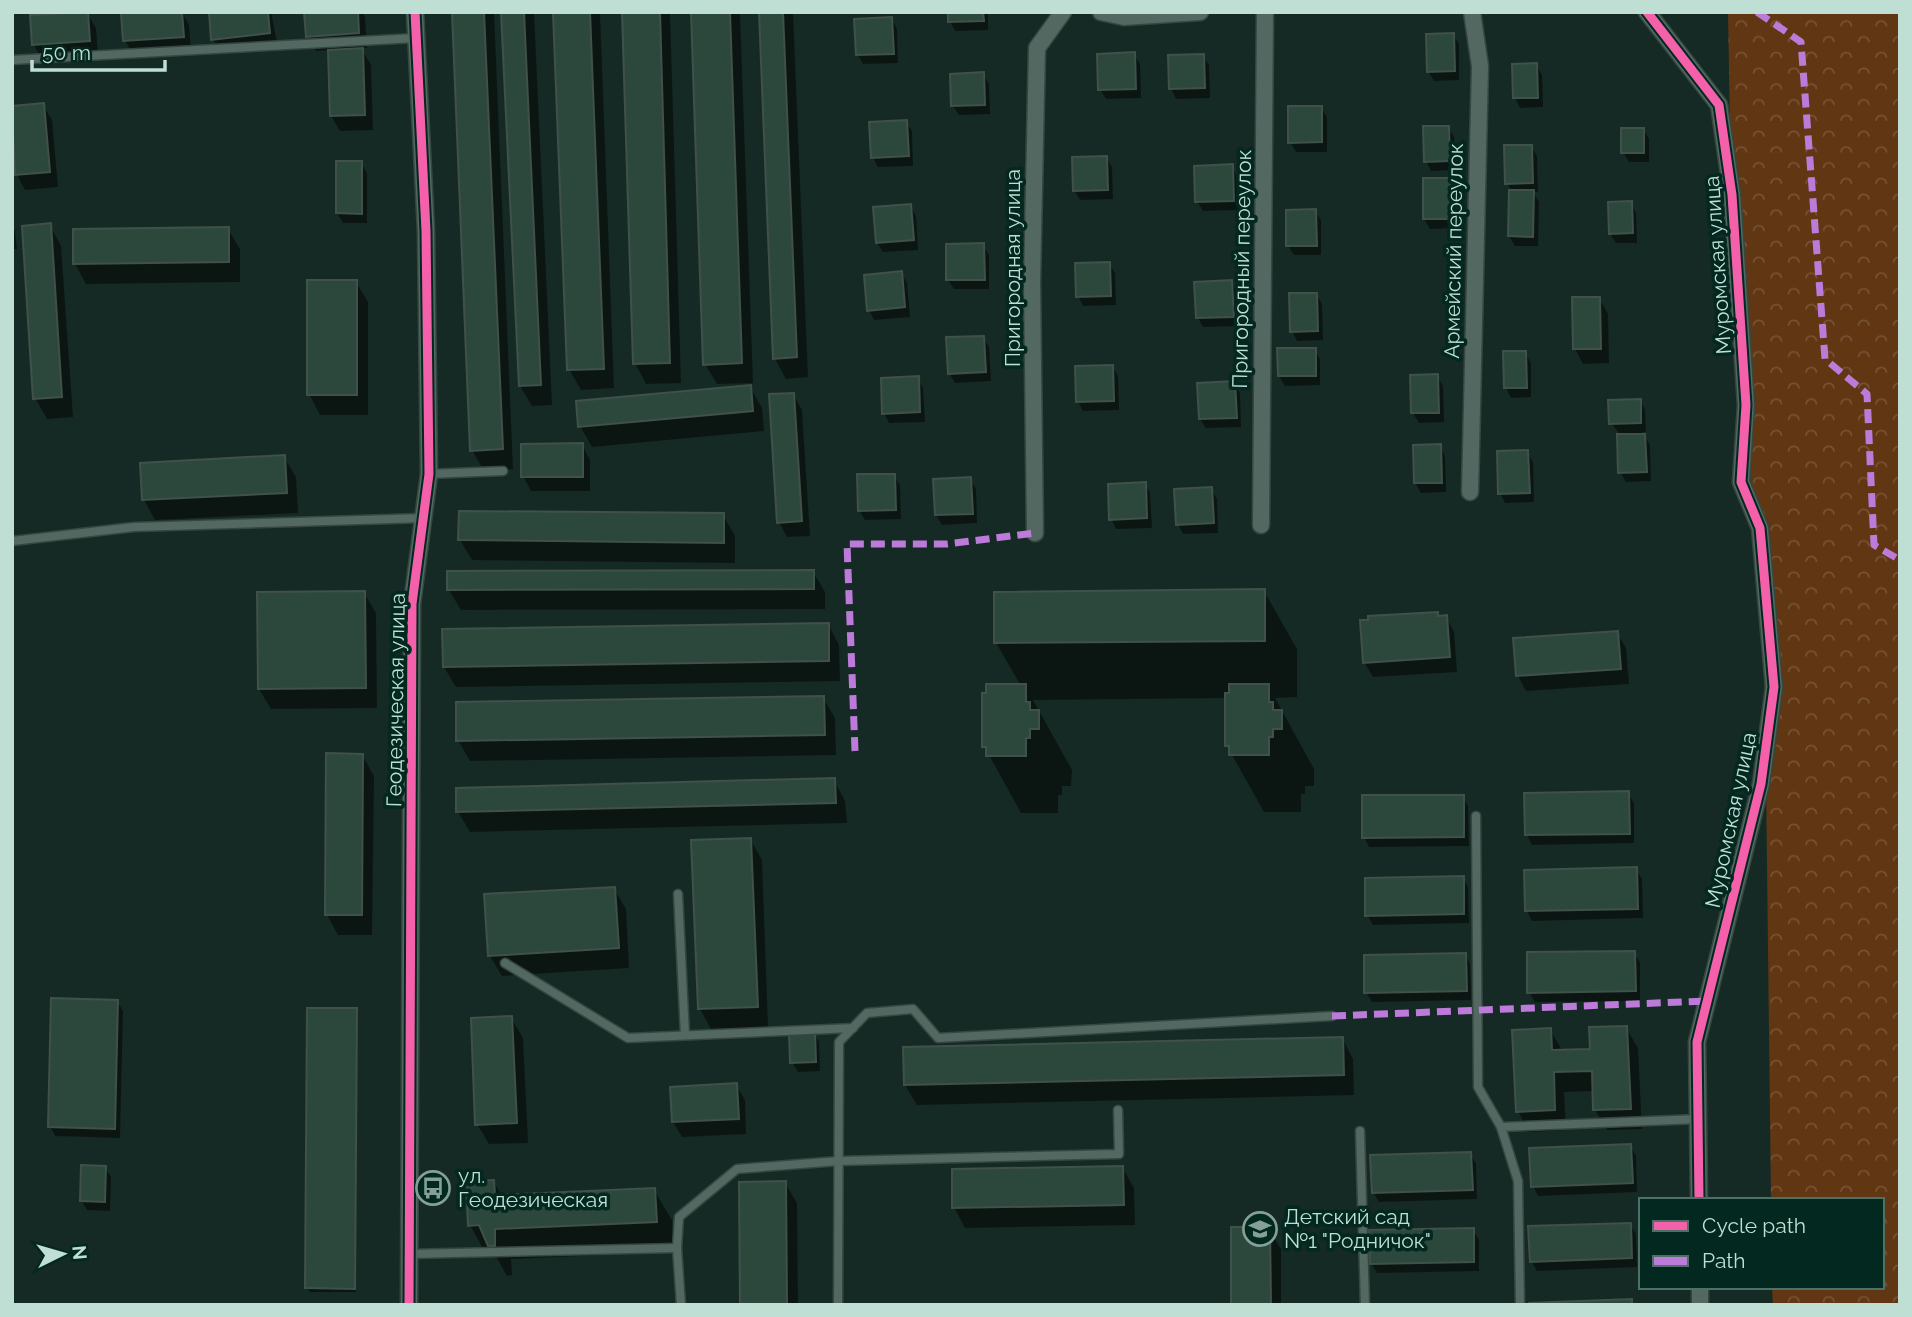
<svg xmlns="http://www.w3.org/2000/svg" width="1912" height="1317" font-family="Raleway,sans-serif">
<defs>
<pattern id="forest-crowns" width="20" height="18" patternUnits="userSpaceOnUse" patternTransform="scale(1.75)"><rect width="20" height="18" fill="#613613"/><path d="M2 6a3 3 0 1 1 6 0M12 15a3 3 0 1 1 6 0" fill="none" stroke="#765334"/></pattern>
</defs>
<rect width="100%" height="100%" fill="#162a25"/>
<polygon fill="url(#forest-crowns)" points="1728,12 1900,12 1900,1305 1773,1305 1772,1287 1882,1287 1882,1200 1771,1200 1765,693 1731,183"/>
<g fill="#0007">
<polygon points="182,12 189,25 191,51 133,55 125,40 123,14"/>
<polygon points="210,12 271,12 278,48 222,54 213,39"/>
<polygon points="306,12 362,12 365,17 367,48 361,48 371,65 373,130 340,131 331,116 330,50 316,51 308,36"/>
<polygon points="453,12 494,12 513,469 484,471 472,450"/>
<polygon points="503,12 534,12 552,405 532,406 520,386"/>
<polygon points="555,12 600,12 614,388 581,390 569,369"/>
<polygon points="624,12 670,12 681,383 646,384 635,363"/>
<polygon points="693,12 740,12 753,383 717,384 705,364"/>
<polygon points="761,12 793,12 808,377 786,379 775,359"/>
<polygon points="950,12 988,12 988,30 955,31 950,21"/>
<polygon points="87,13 96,28 98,56 42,60 34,45"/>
<polygon points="892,19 897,29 898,63 863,64 858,55"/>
<polygon points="1453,35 1459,44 1459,80 1434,81 1428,71"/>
<polygon points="1134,54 1140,64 1141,98 1106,99 1100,89"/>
<polygon points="1203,56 1209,65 1210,98 1176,99 1171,89"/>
<polygon points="1536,65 1542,75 1543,107 1520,108 1515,98"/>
<polygon points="983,74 989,84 990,114 959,115 953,106"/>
<polygon points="43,105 52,120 58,187 25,190 17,175 12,108"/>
<polygon points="1321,108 1327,117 1327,152 1296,152 1290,142"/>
<polygon points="906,122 912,131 913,166 878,167 873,158"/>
<polygon points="1448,127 1454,137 1455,170 1431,171 1426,161"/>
<polygon points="1643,129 1649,139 1649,162 1629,162 1623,152"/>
<polygon points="1531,146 1537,156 1538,192 1533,192 1539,202 1538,246 1515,246 1509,236 1511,190 1507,183"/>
<polygon points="1106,157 1112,167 1113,199 1080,200 1074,190"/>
<polygon points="361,163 367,173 367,223 343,223 337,213"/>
<polygon points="1232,166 1237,176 1238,210 1203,211 1197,201"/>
<polygon points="1450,180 1456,190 1456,228 1430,229 1424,219"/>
<polygon points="1631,203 1636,213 1637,243 1616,243 1610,234"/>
<polygon points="910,206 916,216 918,250 883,252 877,243"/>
<polygon points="1315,211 1321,220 1321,255 1294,255 1288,246"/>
<polygon points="12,225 15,231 17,249 12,249"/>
<polygon points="50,225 61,246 73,417 47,419 35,398"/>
<polygon points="228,229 240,249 240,282 86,284 75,264"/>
<polygon points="983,245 989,255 989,289 954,289 948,280"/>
<polygon points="1109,264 1115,273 1116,305 1083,306 1078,296"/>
<polygon points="901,273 907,283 910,317 874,320 869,310"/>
<polygon points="356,282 368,302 368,415 320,415 309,394"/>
<polygon points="1231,282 1237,292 1238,326 1203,327 1198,318"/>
<polygon points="1316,294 1322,304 1323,340 1297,341 1292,331"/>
<polygon points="1599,298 1608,314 1609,363 1583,364 1575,349"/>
<polygon points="983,337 989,347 991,381 955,383 949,373"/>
<polygon points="1315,350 1320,359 1320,385 1285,386 1279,376"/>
<polygon points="1525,353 1531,363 1531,397 1511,398 1506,388"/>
<polygon points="1112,366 1118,376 1119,410 1083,411 1078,402"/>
<polygon points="1437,376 1443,386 1444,422 1419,423 1413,413"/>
<polygon points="918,378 923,388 925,422 889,423 884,413"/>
<polygon points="1234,383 1240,393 1241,427 1206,428 1200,419"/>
<polygon points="750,387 762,408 764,431 592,447 580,426"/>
<polygon points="793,394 802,410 810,536 787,537 779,522"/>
<polygon points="1640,400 1645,410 1646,432 1642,432 1650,445 1651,481 1626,482 1620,472 1619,433 1611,423"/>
<polygon points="582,445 590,460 590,491 531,491 523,476"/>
<polygon points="1440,446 1445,456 1446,492 1421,493 1415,483"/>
<polygon points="1527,452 1533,462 1534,502 1505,503 1500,493"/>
<polygon points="284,457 296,477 298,513 155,520 144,500"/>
<polygon points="894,476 900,485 901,519 865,520 859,510"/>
<polygon points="970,479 976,489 977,523 942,525 936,515"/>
<polygon points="1145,484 1150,493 1152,528 1116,529 1111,519"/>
<polygon points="1211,489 1217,499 1218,533 1183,534 1178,524"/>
<polygon points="723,515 735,536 735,563 472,560 460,540"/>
<polygon points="813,572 825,592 825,609 461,610 449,590"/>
<polygon points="1264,591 1297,649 1297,697 1275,698 1314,769 1314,786 1305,786 1305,794 1301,794 1301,812 1264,812 1227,746 1227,698 1033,700 1072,770 1071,786 1062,786 1062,795 1058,795 1058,813 1021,813 984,746 1021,686 996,643"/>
<polygon points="364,593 376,613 377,708 271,709 259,689"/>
<polygon points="1437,614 1439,617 1446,617 1454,632 1457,672 1373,677 1364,662"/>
<polygon points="828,624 839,645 840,681 456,687 444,667"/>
<polygon points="1617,633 1626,648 1629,684 1526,691 1518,676"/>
<polygon points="823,698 835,718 836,755 470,761 458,740"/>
<polygon points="362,755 374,776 372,935 338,935 327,915"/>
<polygon points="834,780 845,801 847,823 470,832 458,812"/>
<polygon points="1628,793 1634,803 1634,843 1532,845 1527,835"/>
<polygon points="1463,796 1468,806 1469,846 1369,847 1364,837"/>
<polygon points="750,839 762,860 768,1027 711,1029 700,1009"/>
<polygon points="1636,869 1642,879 1643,918 1532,921 1527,911 1526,872"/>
<polygon points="1463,878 1468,887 1469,923 1373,925 1367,915"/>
<polygon points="614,889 626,909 629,968 502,976 490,956"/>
<polygon points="1634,953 1640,962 1640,1001 1535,1002 1529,992"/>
<polygon points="1465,954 1470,964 1471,1000 1372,1002 1366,992"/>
<polygon points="117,1001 123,1011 120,1138 55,1136 50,1126"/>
<polygon points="356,1010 356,1292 310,1292 307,1288"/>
<polygon points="511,1018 523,1038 528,1143 489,1144 477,1124"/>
<polygon points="1626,1028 1638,1048 1642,1129 1607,1130 1595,1110 1594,1091 1564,1092 1566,1130 1529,1132 1518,1111 1550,1030 1562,1050 1592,1051"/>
<polygon points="814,1033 819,1042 820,1071 798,1072 792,1062"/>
<polygon points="1342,1038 1353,1059 1354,1095 917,1105 905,1085"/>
<polygon points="736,1085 745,1100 746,1134 682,1137 673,1122"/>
<polygon points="1630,1146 1636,1156 1637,1192 1538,1196 1533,1186"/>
<polygon points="1470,1154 1476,1164 1477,1199 1379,1202 1373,1192"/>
<polygon points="1122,1167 1134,1188 1135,1225 965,1228 954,1207"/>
<polygon points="105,1168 111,1177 110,1211 87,1210 81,1200"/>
<polygon points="493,1181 502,1196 654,1190 672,1220 673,1252 511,1259 512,1275 507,1276 495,1255 487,1256 470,1225"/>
<polygon points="785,1183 797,1203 798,1305 742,1305"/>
<polygon points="1630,1224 1636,1234 1637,1267 1537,1271 1531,1261"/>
<polygon points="1269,1229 1281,1249 1281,1305 1233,1305"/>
<polygon points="1473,1230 1479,1240 1479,1271 1377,1273 1371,1263"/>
</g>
<g fill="#2c483d" stroke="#405149" stroke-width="2">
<polygon points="88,12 90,41 32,45 30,15"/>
<polygon points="182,12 184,37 123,41 121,13"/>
<polygon points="209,12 268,12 270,33 211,40"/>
<polygon points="304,12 358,12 359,33 306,37"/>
<polygon points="452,12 484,12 503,449 470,451"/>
<polygon points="501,12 524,12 541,385 519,386"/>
<polygon points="553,12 590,12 604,369 567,370"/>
<polygon points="622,12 660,12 670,363 633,364"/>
<polygon points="691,12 730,12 742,363 703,365"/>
<polygon points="759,12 783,12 797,357 773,359"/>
<polygon points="948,12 983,12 984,21 948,22"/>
<polygon points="892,17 894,54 856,55 854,19"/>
<polygon points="1454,33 1455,71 1427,72 1426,34"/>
<polygon points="363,48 365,115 330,116 328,50"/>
<polygon points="1135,52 1136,89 1098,90 1097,54"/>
<polygon points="1204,54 1205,88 1169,89 1168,55"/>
<polygon points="1537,63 1538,98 1513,98 1512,64"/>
<polygon points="984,72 985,105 951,106 950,74"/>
<polygon points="44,103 50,172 15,175 12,106"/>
<polygon points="1288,106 1322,106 1322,142 1288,143"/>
<polygon points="907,120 909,156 871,158 869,122"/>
<polygon points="1423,126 1449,126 1450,161 1424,162"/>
<rect x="1621" y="128" width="23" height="25"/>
<polygon points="1504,145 1532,145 1533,183 1505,184"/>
<polygon points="1107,156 1108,190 1073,191 1072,157"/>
<polygon points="336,161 362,161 362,214 336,213"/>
<polygon points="1233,164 1234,201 1195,202 1194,166"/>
<rect x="1423" y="178" width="28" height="41"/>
<polygon points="1509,190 1534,190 1533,237 1508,236"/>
<polygon points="1632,201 1633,233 1609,234 1608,202"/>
<polygon points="911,204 914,240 876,243 873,207"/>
<polygon points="1316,209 1317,246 1286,246 1286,210"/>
<polygon points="51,223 62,397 33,399 22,226"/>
<polygon points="229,227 229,262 73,264 73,229"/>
<polygon points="984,243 985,280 946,280 946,244"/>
<polygon points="1110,262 1111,296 1076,297 1075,263"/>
<polygon points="902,271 905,307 867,311 864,275"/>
<rect x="307" y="280" width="50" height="115"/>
<polygon points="1232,280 1234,317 1196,318 1194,282"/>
<polygon points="1289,293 1317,293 1318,331 1290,332"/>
<polygon points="1572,297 1600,297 1601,349 1573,349"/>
<polygon points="984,336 986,372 948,374 946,337"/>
<polygon points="1277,348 1316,348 1316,376 1278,376"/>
<polygon points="1503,351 1526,351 1527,388 1504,388"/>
<polygon points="1113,365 1114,401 1076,402 1075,366"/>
<polygon points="1438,374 1439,413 1411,413 1410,375"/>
<polygon points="919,376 920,412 882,414 881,378"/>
<polygon points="1235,381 1237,418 1199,419 1197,383"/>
<polygon points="751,385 753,411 578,427 576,401"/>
<polygon points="794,393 802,521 777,523 769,394"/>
<polygon points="1641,399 1641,423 1609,424 1608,400"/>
<polygon points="1617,434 1645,434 1647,472 1618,473"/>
<polygon points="583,443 583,477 521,477 521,444"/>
<polygon points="1441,444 1442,483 1414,483 1413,445"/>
<polygon points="1528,450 1530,493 1498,494 1497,451"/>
<polygon points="285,455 287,493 142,500 140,463"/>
<polygon points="857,474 895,474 896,510 858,511"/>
<polygon points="971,477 973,514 935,515 933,479"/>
<polygon points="1146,482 1147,518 1109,520 1108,484"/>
<polygon points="1212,487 1214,523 1176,525 1174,489"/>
<polygon points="459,511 724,513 724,543 458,540"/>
<polygon points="814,570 814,589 447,590 447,571"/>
<polygon points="1265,589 1265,641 994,643 994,592"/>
<polygon points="365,591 366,688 258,689 257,592"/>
<polygon points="1438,612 1438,616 1447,615 1450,657 1363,663 1360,620 1368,620 1368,616"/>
<polygon points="829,623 829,661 443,667 442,629"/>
<polygon points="1618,631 1621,669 1516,676 1513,638"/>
<polygon points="986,684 1026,684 1026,702 1030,702 1030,710 1039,710 1039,729 1030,729 1030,738 1026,738 1026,756 986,756 986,747 982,747 982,693 986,693"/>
<polygon points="1229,684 1269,684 1269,702 1273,702 1273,710 1282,710 1282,729 1273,729 1273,737 1269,737 1269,755 1229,755 1229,746 1225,746 1225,693 1229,693"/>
<polygon points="824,696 825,735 456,741 456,702"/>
<polygon points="326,753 363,754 362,915 325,915"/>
<polygon points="835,778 836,803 456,812 456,788"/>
<polygon points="1629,791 1630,834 1525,835 1524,793"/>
<polygon points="1362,795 1464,795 1464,837 1362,838"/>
<polygon points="751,838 758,1007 698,1009 691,840"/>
<polygon points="1637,867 1638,909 1525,911 1524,870"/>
<polygon points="1464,876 1464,914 1365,916 1365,878"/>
<polygon points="615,887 619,948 488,956 484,894"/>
<polygon points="1635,951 1636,991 1527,993 1527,952"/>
<polygon points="1466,953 1467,991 1364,993 1364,955"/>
<polygon points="51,998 118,1000 115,1129 48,1127"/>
<polygon points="307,1008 357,1008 355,1289 305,1288"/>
<polygon points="512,1016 517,1123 475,1125 471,1018"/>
<polygon points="1627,1026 1631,1109 1593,1110 1592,1071 1554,1072 1555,1110 1516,1112 1512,1030 1551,1028 1552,1050 1590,1049 1589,1027"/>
<polygon points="815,1031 816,1062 790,1063 789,1032"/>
<polygon points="1343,1037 1344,1075 904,1085 903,1047"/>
<polygon points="737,1083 739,1119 672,1122 670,1087"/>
<polygon points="1631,1144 1633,1183 1531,1187 1529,1148"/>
<polygon points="1471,1152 1473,1190 1372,1193 1370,1155"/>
<polygon points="81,1165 106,1166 105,1202 80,1201"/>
<polygon points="1123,1166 1124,1205 952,1208 952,1169"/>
<polygon points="494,1180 495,1195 655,1188 657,1222 495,1229 495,1246 488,1246 479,1225 468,1226 466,1181"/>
<polygon points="786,1181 787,1305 740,1305 739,1182"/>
<polygon points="1631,1223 1632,1258 1530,1262 1528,1226"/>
<polygon points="1231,1227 1270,1227 1271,1305 1231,1305"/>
<polygon points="1474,1228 1474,1262 1370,1264 1369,1230"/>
<polygon points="1632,1299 1632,1305 1529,1305 1529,1303"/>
</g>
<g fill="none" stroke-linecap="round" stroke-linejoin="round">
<g stroke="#364742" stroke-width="11">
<g id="lane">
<polyline points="12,60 416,38"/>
<polyline points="429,474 503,471"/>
<polyline points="12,541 134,527 424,518"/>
<polyline points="1476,816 1478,1087 1501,1127"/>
<polyline points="678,894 685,1035"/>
<polyline points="505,963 628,1038 853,1028"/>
<polyline points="1360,1131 1365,1305"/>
<polyline points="409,1254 677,1248"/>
<polyline points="681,1305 677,1248 679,1217 737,1169 839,1161 1119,1154 1118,1110"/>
<polyline points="838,1305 839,1042 867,1013 913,1009 938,1038 1332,1016"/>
<polyline points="1520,1305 1518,1181 1501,1127 1699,1119"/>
</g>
</g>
<g stroke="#364742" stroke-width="19">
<g id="street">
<polyline points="1101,12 1124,17 1200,12"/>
<polyline points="1647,12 1719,105 1732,195 1746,405 1741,482 1760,528 1774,687 1761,784 1697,1042 1699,1200"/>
<polyline points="1470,492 1480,66 1472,12"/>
<polyline points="1261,525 1265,12"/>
<polyline points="1035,533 1032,282 1037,48 1063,12"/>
<polyline points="1700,1287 1700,1305"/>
<polyline points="409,1305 412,604 429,474 426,231 415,12"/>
</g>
</g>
<use href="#lane" stroke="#526861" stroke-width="8"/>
<use href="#street" stroke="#526861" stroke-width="16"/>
<g stroke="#bd7bd9" stroke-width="7" stroke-dasharray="14 7" stroke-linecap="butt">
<polyline points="1757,12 1801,42 1825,359 1867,394 1874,545 1900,560"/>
<polyline points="855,751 847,544 947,544 1035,533"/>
<polyline points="1332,1016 1707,1001"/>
</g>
<g stroke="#03281f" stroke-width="13">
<g id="cycleway">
<polyline points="1647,12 1719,105 1732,195 1746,405 1741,482 1760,528 1774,687 1761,784 1697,1042 1699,1200"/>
<polyline points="409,1305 412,604 429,474 426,231 415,12"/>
</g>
</g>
<use href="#cycleway" stroke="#f560ab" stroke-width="9"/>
</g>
<defs>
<g id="bus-ring" transform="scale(1.75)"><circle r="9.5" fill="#03281f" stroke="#84a097" stroke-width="1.5"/><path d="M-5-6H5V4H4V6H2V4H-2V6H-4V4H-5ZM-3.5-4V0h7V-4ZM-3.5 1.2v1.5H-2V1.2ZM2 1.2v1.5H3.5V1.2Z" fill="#84a097"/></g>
<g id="school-ring" transform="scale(1.75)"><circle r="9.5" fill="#03281f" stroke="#84a097" stroke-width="1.5"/><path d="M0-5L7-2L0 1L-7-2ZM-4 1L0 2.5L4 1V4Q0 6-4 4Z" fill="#84a097"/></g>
</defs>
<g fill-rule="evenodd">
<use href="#bus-ring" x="433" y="1188"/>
<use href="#school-ring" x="1260" y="1229"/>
</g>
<g text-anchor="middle" stroke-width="7" stroke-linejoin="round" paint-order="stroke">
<g font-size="21" fill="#bfdfd4" stroke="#03281f">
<text transform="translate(1454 251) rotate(-89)" y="7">Армейский переулок</text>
<text transform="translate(1718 265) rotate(-94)" y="7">Муромская улица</text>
<text transform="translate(1013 268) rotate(-90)" y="7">Пригородная улица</text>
<text transform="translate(1242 269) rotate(-89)" y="7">Пригородный переулок</text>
<text transform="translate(396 700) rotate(-89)" y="7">Геодезическая улица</text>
<text transform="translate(1731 820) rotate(-78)" y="7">Муромская улица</text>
</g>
<g font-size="21" fill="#bfdfd4" stroke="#03281f" text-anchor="start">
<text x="458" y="1183">ул.<tspan x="458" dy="24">Геодезическая</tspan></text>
<text x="1284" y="1224">Детский сад<tspan x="1284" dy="24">№1 "Родничок"</tspan></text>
</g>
</g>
<rect width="1912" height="1317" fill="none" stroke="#bfdfd4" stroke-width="28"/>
<rect x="1639" y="1198" width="245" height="91" fill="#03281f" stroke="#4e7167" stroke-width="2"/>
<rect x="1653" y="1221" width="35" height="10" fill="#f560ab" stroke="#4e7167" stroke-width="2"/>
<text x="1702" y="1233" font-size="21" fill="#bfdfd4">Cycle path</text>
<rect x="1653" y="1256" width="35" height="10" fill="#bd7bd9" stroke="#4e7167" stroke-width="2"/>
<text x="1702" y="1268" font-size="21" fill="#bfdfd4">Path</text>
<g transform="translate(63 1254) rotate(85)" stroke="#03281f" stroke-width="5" paint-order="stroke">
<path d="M0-5L12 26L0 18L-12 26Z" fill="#bfdfd4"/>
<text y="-10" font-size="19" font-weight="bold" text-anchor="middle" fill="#bfdfd4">N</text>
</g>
<path d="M32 60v10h133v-10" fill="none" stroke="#bfdfd4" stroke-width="3.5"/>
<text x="42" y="60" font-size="21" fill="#bfdfd4" stroke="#03281f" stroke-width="5" paint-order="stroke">50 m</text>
</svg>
